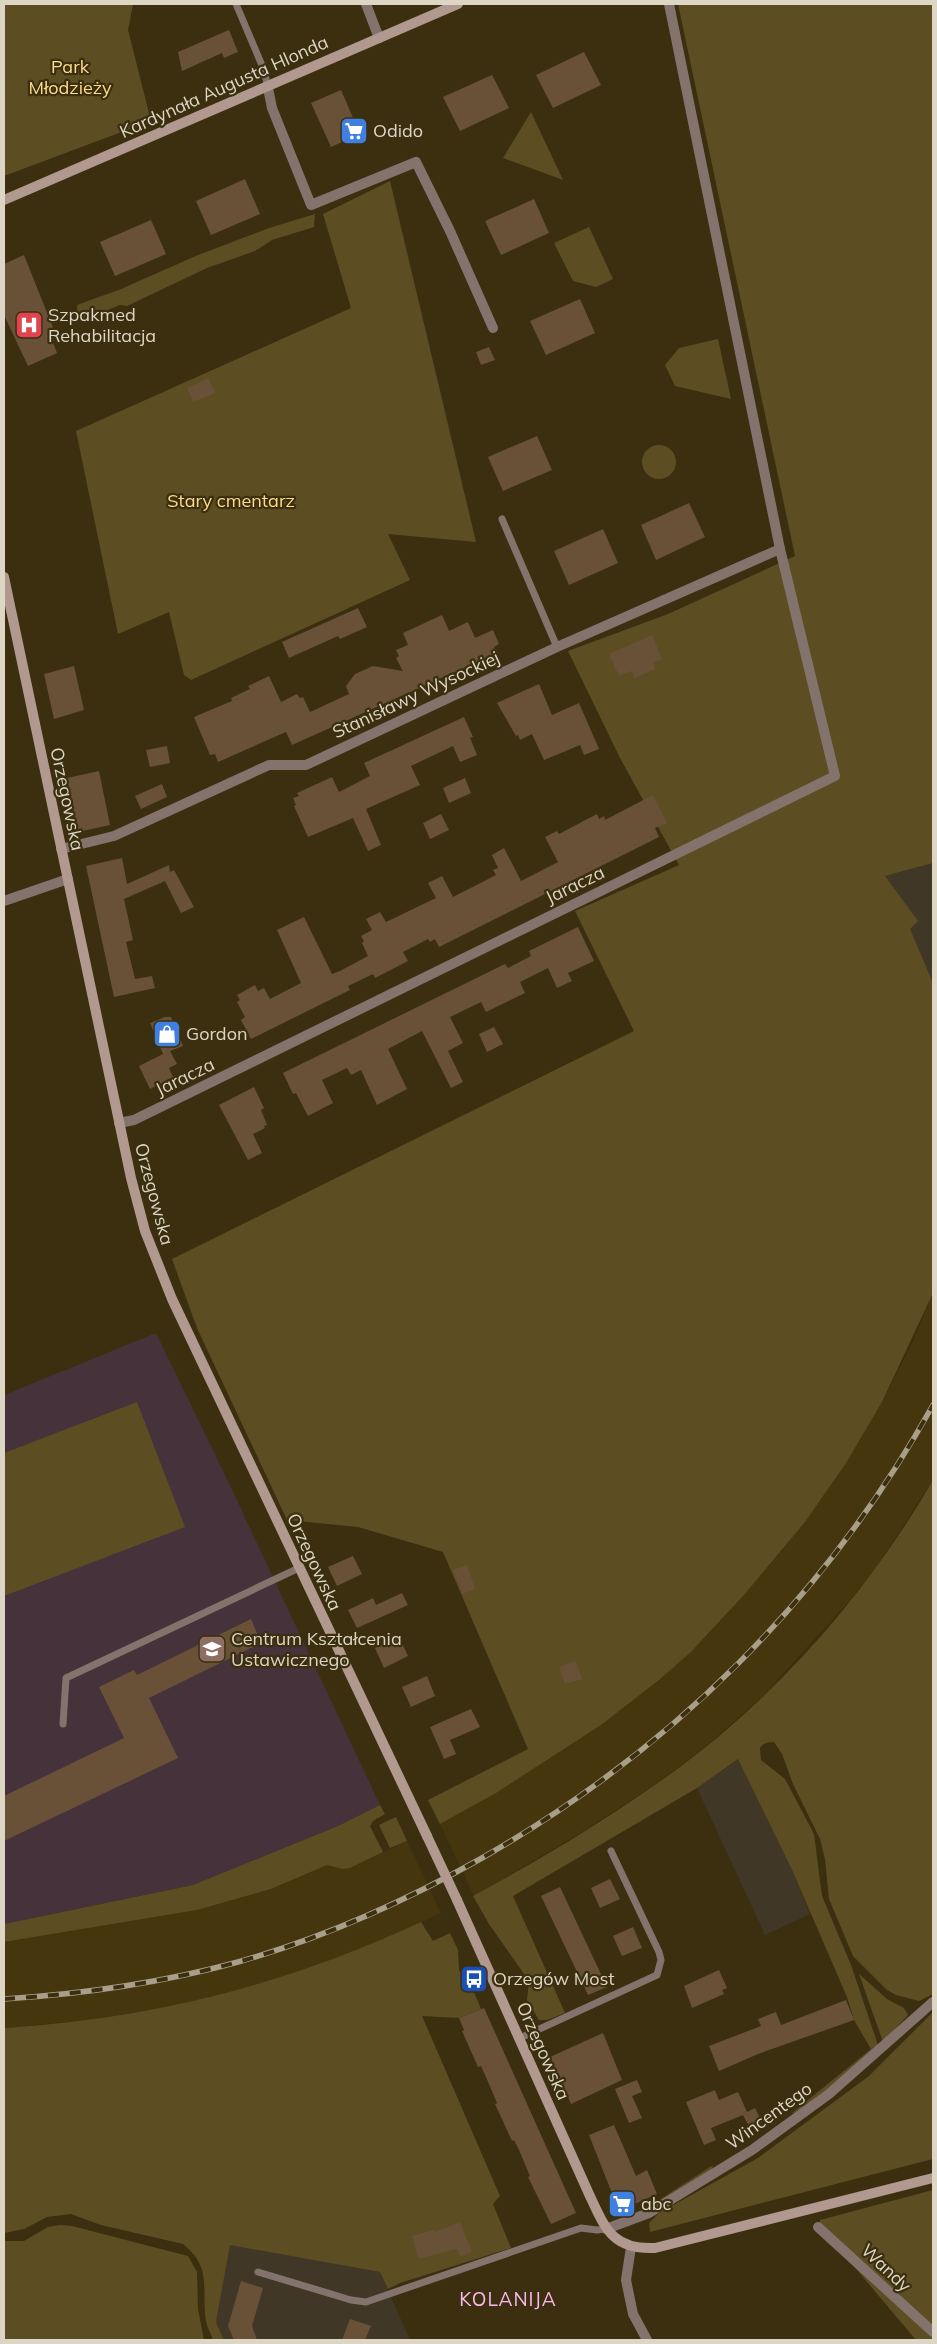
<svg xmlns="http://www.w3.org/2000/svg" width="937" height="2344" font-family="Mulish,sans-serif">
<rect width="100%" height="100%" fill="#3b2f10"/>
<g fill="#45360e">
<polygon points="933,1293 933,1480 877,1566 852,1598 762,1697 698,1753 644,1792 582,1832 474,1896 440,1824 496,1793 601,1725 659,1680 691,1652 721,1621 785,1547 826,1492 882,1402 912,1343"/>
<polygon points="407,1841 441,1913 430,1918 370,1946 308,1970 206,1999 97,2019 4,2028 4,1942 197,1910 271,1889 327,1865 350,1868"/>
</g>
<g fill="#413727">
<polygon points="933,863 933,983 885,876"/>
<polygon points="738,1759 792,1870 810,1914 765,1935 697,1788"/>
<polygon points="230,2244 380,2272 410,2340 224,2340 216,2322"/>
</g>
<polygon fill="#45323a" points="156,1333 226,1477 380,1805 338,1826 193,1885 4,1924 4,1395"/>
<g fill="#5d4d23">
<polygon points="4,4 133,4 128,30 151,121 4,176"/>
<polygon points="678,4 933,4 933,863 885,876 918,921 910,929 933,983 933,1293 882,1402 846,1463 805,1522 744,1595 691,1652 659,1680 601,1725 496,1793 440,1824 428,1800 528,1749 443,1552 358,1527 287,1520 197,1328 172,1259 634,1031 575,911 679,865 620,758 568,651 668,614 795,556"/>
<polygon points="531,112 563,180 503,158"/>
<polygon points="390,181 476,542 388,534 410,580 191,680 184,675 169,612 118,634 76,431 351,308 323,214"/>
<polygon points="315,214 314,227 272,240 255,251 207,268 127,306 120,305 78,322 77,305 121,289 198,255 269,228"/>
<polygon points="589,227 613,279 596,287 573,281 554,243"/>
<polygon points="718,339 731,399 675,386 665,365 679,348"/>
<circle cx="659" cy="462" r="17"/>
<polygon points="137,1402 185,1527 4,1596 4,1453"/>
<path d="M933 1480V1994L919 2001 896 1995 887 1990 853 1956 829 1899 825 1859 820 1839 793 1784 782 1754 774 1742C768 1742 763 1743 760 1748L761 1760 785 1779 814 1834 822 1896 851 1965 878 2045C867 2056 802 2115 792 2113L871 2049 854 2020 847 1997 792 1870 738 1759 697 1788 513 1896 565 2013 547 2020H539L527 2000 529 1981 489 1924 473 1896C550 1854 627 1808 697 1754 791 1680 873 1584 933 1480Z"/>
<polygon points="380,1805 385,1814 373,1821 370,1826 383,1852 350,1868 343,1869 327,1865 271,1889 197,1910 4,1942 4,1924 193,1885 338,1826"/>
<polygon points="396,1817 407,1841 390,1848 379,1825"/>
<path d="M421 1922 433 1941 450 1933 458 1950 459 1970 466 1982 472 1987 481 2009 459 2018 422 2016 500 2196 493 2204 511 2248 400 2283 388 2289 380 2272 230 2245 216 2322 224 2340H213C211 2334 207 2327 206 2321 201 2289 213 2268 183 2244L101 2225 71 2214 47 2217 24 2229 4 2233V2028C154 2018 285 1985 421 1922Z"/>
<polygon points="859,1974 887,1999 904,2008 908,2015 883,2042"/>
<polygon points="933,2012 933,2159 650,2232 649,2223 659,2213 758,2158 869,2076"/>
<polygon points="713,2165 711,2172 650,2206"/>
<polygon points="933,2190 933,2340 916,2340 820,2226 820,2220"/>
<polygon points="60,2225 72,2226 188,2256 197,2272 198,2309 204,2340 4,2340 4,2241 24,2241 48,2227"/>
</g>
<g fill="#695138">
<polygon points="229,30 238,52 224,58 222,53 182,71 178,52"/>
<polygon points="584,52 601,85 553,108 536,75"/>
<polygon points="492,75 509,108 460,131 443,97"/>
<polygon points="341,90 360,134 331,147 311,103"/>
<polygon points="245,179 260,214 211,235 196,201"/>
<polygon points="534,199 549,233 501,255 485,221"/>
<polygon points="151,220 166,254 115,276 100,242"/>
<polygon points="24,255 54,330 49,332 57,353 28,366 4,315 4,264"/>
<polygon points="580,299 595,333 546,355 530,321"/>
<polygon points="489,347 495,360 481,365 476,352"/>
<polygon points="208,378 215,393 193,402 187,388"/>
<polygon points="537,436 552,470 503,491 488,457"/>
<polygon points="689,503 705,537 656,560 641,525"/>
<polygon points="603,529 618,563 569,585 554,551"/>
<polygon points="358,608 367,627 340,639 338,636 289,658 282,642"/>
<polygon points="442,615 449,631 468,622 475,638 493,630 499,644 494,647 497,653 292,745 286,732 218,762 215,754 210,755 194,717 232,701 231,698 250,689 248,686 269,676 281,702 297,694 300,698 303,697 310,712 349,694 346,686 355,674 373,666 403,671 396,658 399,656 396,650 408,645 403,633"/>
<polygon points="652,635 662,659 653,663 655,669 635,678 632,671 619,676 609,654"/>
<polygon points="74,666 84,710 54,719 44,674"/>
<polygon points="539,684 552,715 579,703 599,749 584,755 580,745 544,760 532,734 520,740 518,735 516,736 497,703"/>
<polygon points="464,717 473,737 470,738 477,755 460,762 453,746 411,766 420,785 366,809 381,845 368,851 353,818 308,837 294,806 296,805 293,798 299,796 297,793 332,777 339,792 370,776 364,763"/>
<polygon points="167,746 170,763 150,767 146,750"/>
<polygon points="99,771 110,825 78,832 67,778"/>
<polygon points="465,778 471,793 449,803 443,788"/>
<polygon points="162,784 167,797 141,809 135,796"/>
<polygon points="653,795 667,823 655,828 659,837 439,947 435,939 430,942 428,939 403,952 408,961 375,978 373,974 348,986 350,990 251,1039 241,1020 245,1017 237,1002 240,1000 237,995 255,985 258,991 264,988 270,999 301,983 277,930 304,917 332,974 340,971 368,956 362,943 364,941 361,936 372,930 366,919 380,912 386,922 436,898 428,883 442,876 453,897 496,875 493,870 498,868 492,855 504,848 521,881 558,862 545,837 557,831 559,834 597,814 599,819 604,816 605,820"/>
<polygon points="441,814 449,830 430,839 423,823"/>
<polygon points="122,858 127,884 169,865 170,872 174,870 194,907 181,913 165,881 124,899 133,940 126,942 135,979 152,976 155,988 114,997 86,866"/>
<polygon points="578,927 594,961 568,973 572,981 557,988 548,968 520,982 525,993 486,1012 481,1002 450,1017 463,1043 448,1051 463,1082 451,1088 422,1031 388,1049 407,1089 377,1105 361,1070 351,1075 347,1068 322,1080 333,1103 308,1116 296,1093 293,1094 283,1073 505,964 508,968 531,956 529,951"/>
<polygon points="165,1017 171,1017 183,1046 170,1051 177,1064 169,1068 173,1077 150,1089 139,1066 163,1054 150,1023"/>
<polygon points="494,1027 503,1044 487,1052 479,1034"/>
<polygon points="254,1087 264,1108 261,1110 267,1125 264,1126 265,1128 253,1134 262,1153 248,1160 219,1105"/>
<polygon points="353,1556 362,1574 337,1586 328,1567"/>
<polygon points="467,1565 475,1589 462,1594 453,1570"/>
<polygon points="402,1593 408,1605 357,1628 348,1610 373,1598 376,1605"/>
<polygon points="251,1619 261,1643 149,1698 178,1758 4,1841 4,1796 124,1738 99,1687 134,1670 137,1675"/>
<polygon points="399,1637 408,1656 384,1668 375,1648"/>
<polygon points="576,1661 582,1679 565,1684 559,1667"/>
<polygon points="427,1676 435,1696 411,1707 402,1687"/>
<polygon points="471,1709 480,1727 450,1740 456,1754 444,1759 430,1727"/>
<polygon points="610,1879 620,1899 600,1908 591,1888"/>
<polygon points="560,1887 607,1987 588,1995 541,1896"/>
<polygon points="633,1927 642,1948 622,1956 613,1936"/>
<polygon points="719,1970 727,1988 722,1990 724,1994 692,2008 684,1986"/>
<polygon points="846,2000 854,2020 758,2054 719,2071 709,2046 761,2026 758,2019 776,2012 781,2025"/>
<polygon points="484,2008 576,2213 551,2224 528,2177 530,2176 519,2150 514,2140 512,2141 495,2104 497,2103 486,2077 481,2066 478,2067 462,2031 464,2030 459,2018"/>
<polygon points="603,2033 622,2080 571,2104 550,2057"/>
<polygon points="637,2080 642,2092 632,2096 642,2118 629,2123 615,2089"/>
<polygon points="715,2090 719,2100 738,2092 747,2112 755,2108 762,2122 750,2128 743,2115 711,2128 716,2140 704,2145 686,2102"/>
<polygon points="614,2125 636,2176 647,2170 657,2194 619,2211 589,2135"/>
<polygon points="460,2222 472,2252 460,2256 457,2249 418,2259 412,2236 434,2230 435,2232"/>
<polygon points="241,2281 263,2288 252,2326 257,2340 234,2340 228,2326"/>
<polygon points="350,2319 371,2326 365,2340 342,2340"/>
</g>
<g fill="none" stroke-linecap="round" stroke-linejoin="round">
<g stroke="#84736d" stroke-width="7">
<polyline points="236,4 264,70 268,88"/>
<polyline points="502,519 557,647"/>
<polyline points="63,1724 66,1678 299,1568"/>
<polyline points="520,2038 657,1975 661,1960 659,1952 611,1851"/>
<polyline points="258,2272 351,2300 366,2302 581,2228 597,2230 606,2229"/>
</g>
<g stroke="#84736d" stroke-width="10">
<polyline points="366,4 379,38"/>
<polyline points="268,88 272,108 311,205 416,162 450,231 493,328"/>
<polyline points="61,849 114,836 269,765 306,765 557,647 780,549"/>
<polyline points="4,901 68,879"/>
<polyline points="119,1123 134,1120 835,776 780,549 669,4"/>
<polyline points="818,2227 933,2332"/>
<polyline points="606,2229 649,2213 752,2150 829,2094 933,2002"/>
<polyline points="631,2247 626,2280 633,2314 647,2340"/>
</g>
<g stroke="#b2998f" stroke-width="10">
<polyline points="4,200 458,4"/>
<polyline points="4,577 131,1178 145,1231 172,1299 427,1836"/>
<path d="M457 1900 589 2194C605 2228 612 2250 655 2248L933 2178"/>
</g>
<g stroke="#a79f89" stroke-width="5.5">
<path id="rail" d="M4 1999C83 1994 161 1983 238 1962 323 1938 404 1902 482 1858 673 1749 826 1597 933 1405"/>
</g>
<use href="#rail" stroke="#3b2f10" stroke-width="4" stroke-dasharray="11" stroke-linecap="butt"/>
<polyline stroke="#b2998f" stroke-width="10" points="427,1836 457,1900"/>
</g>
<defs>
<g id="supermarket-square" transform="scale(1.4375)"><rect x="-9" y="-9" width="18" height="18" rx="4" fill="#3f7fe0" stroke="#3b2f10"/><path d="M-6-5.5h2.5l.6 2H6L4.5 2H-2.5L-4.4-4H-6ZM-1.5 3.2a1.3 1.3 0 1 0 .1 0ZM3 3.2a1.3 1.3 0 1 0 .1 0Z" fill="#fff"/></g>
<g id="hospital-square" transform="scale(1.4375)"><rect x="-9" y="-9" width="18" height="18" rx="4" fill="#e0444e" stroke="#3b2f10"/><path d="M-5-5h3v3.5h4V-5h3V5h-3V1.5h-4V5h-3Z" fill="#fff"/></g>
<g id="shop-square" transform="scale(1.4375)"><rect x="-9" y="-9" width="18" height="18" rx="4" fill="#3f7fe0" stroke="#3b2f10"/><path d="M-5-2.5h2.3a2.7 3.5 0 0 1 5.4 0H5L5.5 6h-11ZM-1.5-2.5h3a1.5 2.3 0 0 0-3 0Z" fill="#fff"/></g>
<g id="school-square" transform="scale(1.4375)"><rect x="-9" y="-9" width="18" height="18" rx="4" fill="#8d6e63" stroke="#3b2f10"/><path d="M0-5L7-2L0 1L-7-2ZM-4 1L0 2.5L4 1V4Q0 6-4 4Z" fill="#fff"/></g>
<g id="bus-square" transform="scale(1.4375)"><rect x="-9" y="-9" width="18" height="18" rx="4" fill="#1a4fb4" stroke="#3b2f10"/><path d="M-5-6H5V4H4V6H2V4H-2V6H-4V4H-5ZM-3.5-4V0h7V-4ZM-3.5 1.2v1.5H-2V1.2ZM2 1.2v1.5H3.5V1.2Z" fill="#fff"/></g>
</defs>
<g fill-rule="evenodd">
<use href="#supermarket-square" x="354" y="131"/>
<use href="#hospital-square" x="29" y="325"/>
<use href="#shop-square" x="167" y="1034"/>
<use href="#school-square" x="212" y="1649"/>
<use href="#bus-square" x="474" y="1979"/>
<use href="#supermarket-square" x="622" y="2204"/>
</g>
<g text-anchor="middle" stroke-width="4.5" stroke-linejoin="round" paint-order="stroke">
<g font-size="18" fill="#fddd8b" stroke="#3b2f10">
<text x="70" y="73">Park<tspan x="70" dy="21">Młodzieży</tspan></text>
<text x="231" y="507">Stary cmentarz</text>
</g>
<g font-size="18" fill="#ddd6c5" stroke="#3b2f10">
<text transform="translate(224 87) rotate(-24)" y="6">Kardynała Augusta Hlonda</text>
<text transform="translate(416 695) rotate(-25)" y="6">Stanisławy Wysockiej</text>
<text transform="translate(67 799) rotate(78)" y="6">Orzegowska</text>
<text transform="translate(575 885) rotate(-26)" y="6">Jaracza</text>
<text transform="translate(185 1077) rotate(-26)" y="6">Jaracza</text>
<text transform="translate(154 1194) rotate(75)" y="6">Orzegowska</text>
<text transform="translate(314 1562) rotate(65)" y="6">Orzegowska</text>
<text transform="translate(543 2051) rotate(66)" y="6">Orzegowska</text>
<text transform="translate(769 2116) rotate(-36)" y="6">Wincentego</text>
<text transform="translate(886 2268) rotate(43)" y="6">Wandy</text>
</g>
<g font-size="18" fill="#ddd6c5" stroke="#3b2f10" text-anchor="start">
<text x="373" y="137">Odido</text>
<text x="48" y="321">Szpakmed<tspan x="48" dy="21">Rehabilitacja</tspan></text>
<text x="186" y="1040">Gordon</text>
<text x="231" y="1645">Centrum Kształcenia<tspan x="231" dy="21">Ustawicznego</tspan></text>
<text x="493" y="1985">Orzegów Most</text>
<text x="641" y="2210">abc</text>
</g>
<g font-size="19" letter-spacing="1" fill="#fbb8ea" stroke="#3b2f10">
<text x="508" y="2306">KOLANIJA</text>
</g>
</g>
<rect width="937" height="2344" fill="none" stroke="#ddd6c5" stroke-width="10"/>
</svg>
